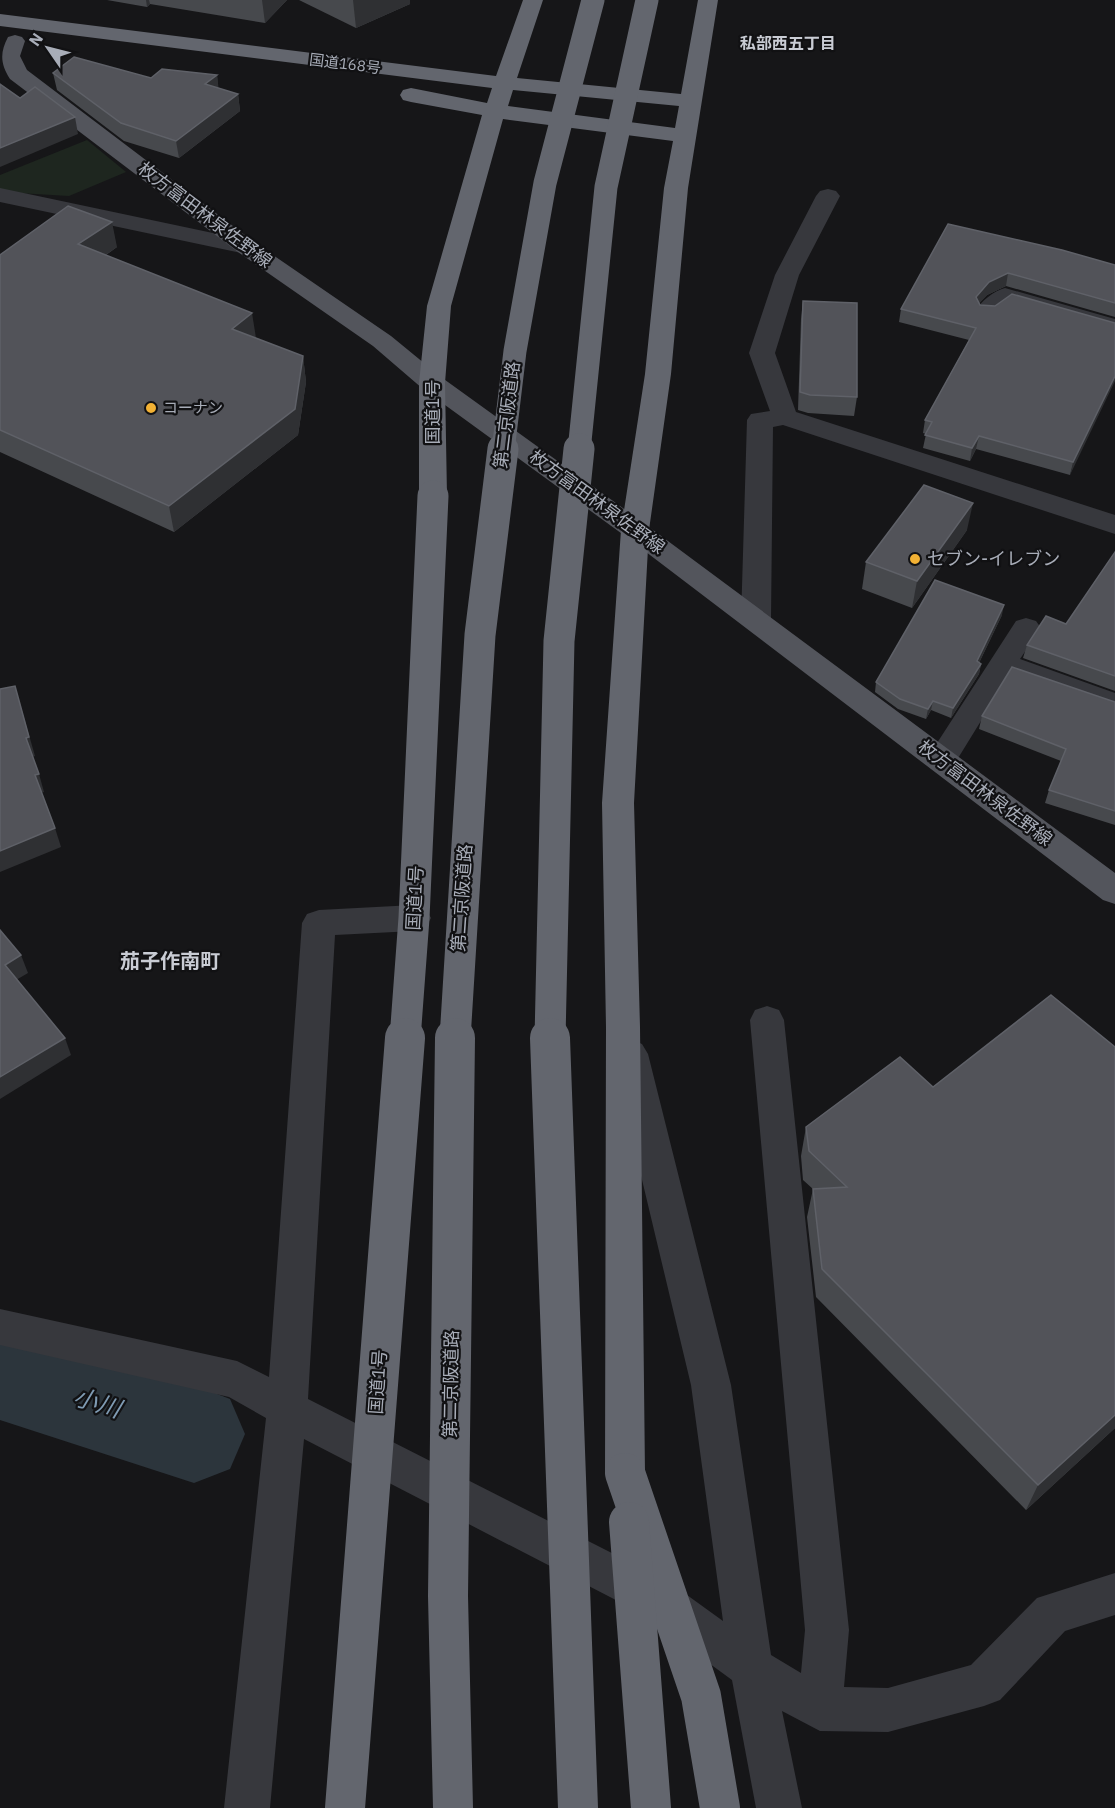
<svg xmlns="http://www.w3.org/2000/svg" width="1115" height="1808" font-family="'IBM Plex Sans','Noto Sans JP',sans-serif">
<rect width="100%" height="100%" fill="#161618"/>
<polygon fill="#1e261f" points="87,140 126,172 69,196 18,193 0,189 0,175"/>
<g fill="none" stroke-linecap="round" stroke-linejoin="round">
<polygon fill="#2c353c" fill-rule="evenodd" points="0,1326 194,1385 230,1399 245,1434 230,1469 194,1483 0,1420"/>
<g fill="#37383d" fill-rule="evenodd">
<polygon points="0,188 246,240 254,242 258,247 254,252 246,254 0,202"/>
<polygon points="828,189 836,191 840,196 799,275 775,353 796,412 1115,515 1115,534 783,425 773,427 771,620 766,627 756,630 746,627 741,620 747,420 751,414 770,411 749,353 775,275 816,196 820,191"/>
<path d="M1005 288 1115 319V334L1009 304C999 313 993 320 978 316L975 311C982 301 993 291 1005 288Z"/>
<polygon points="1026,618 1036,621 1041,628 1020,659 1115,693 1115,715 1008,677 952,768 941,771 930,768 926,760 1016,621"/>
<polygon points="414,905 426,909 431,918 426,927 414,931 335,935 308,1399 669,1582 723,1621 691,1385 612,1054 618,1044 630,1039 642,1044 648,1054 731,1385 771,1655 801,1673 805,1630 750,1020 755,1010 767,1006 779,1010 784,1020 849,1630 844,1687 888,1688 971,1665 1037,1598 1115,1573 1115,1615 1065,1631 1000,1700 984,1706 888,1732 820,1731 782,1711 802,1808 756,1808 732,1680 639,1612 304,1439 270,1808 224,1808 266,1418 229,1397 0,1345 0,1309 237,1361 269,1377 302,923 307,914 319,910"/>
</g>
<path fill="#53555c" fill-rule="evenodd" d="M15 35 22 37 25 41 20 56 27 70 254 242 391 336 441 377 645 524 1115 873V904L1103 900 625 536 423 389 373 346 238 252 10 79C0 64 0 52 8 37Z"/>
<path fill="#63666e" fill-rule="evenodd" d="M523 0H543L517 78 681 94 698 0H718L688 188 671 374 649 530 634 803 640 1027 645 1473 639 1487 625 1493 611 1487 605 1473 606 1027 602 803 621 530 645 374 664 188 673 141 503 119 451 306 445 383 447 496 443 502 433 505 423 502 419 496V383L427 306 482 115 411 102 403 100 400 95 403 90 411 88 487 103 492 88 0 26V14L496 76ZM513 90 679 106 675 128 508 106Z"/>
<g stroke="#63666e" stroke-width="23">
<polyline points="503,451 515,351 545,183 593,0"/>
<polyline points="579,451 606,187 647,0"/>
</g>
<g stroke="#63666e" stroke-width="31">
<polyline points="405,1039 414,918 433,496"/>
<polyline points="455,1039 480,635 503,449"/>
<polyline points="550,1039 559,641 579,449"/>
</g>
<g stroke="#63666e" stroke-width="40">
<polyline points="550,1038 578,1808"/>
<polyline points="625,1473 701,1696 720,1808"/>
<polyline points="629,1522 651,1808"/>
<polyline points="345,1808 405,1038"/>
<polyline points="453,1808 448,1596 455,1038"/>
</g>
</g>
<g fill="#47494d">
<polygon points="107,0 287,0 265,23 150,4 147,7"/>
<polygon points="299,0 410,0 410,4 356,28"/>
<polygon points="53,73 151,78 217,75 218,88 238,94 240,111 179,158 124,141 57,90"/>
<polygon points="948,224 1115,265 1115,317 1006,286 987,295 979,303 980,305 1115,323 1070,475 976,449 970,461 923,448 926,434 923,433 925,420 969,340 899,322 901,309"/>
<polygon points="117,247 106,255 256,338 303,356 306,382 298,435 174,532 0,452 0,255"/>
<polygon points="803,301 857,397 854,416 808,413 798,410 801,319"/>
<polygon points="967,530 912,608 862,589 866,562"/>
<polygon points="1115,552 1115,691 1023,658 1027,645 1066,624"/>
<polygon points="1002,615 979,663 981,664 979,674 951,718 931,710 926,719 898,709 875,692 876,682"/>
<polygon points="1115,702 1115,825 1045,803 1049,790 1061,761 979,729 982,716"/>
<polygon points="806,1127 1115,1428 1026,1510 816,1297 807,1217 813,1189 803,1180 801,1156"/>
</g>
<g fill="#2f3033">
<polygon points="146,0 149,0 150,4 147,7"/>
<polygon points="262,0 287,0 265,23"/>
<polygon points="353,0 410,0 410,4 356,28"/>
<polygon points="217,75 219,92 205,84"/>
<polygon points="238,94 240,111 179,158 176,141"/>
<polygon points="75,117 78,134 0,167 0,148"/>
<polygon points="112,222 117,247 84,270 78,244"/>
<polygon points="1008,273 1006,286 987,295 973,310 976,297 989,282"/>
<polygon points="252,313 256,338 232,329"/>
<polygon points="303,356 306,382 298,435 174,532 169,506"/>
<polygon points="1115,376 1115,381 1070,475 1073,462"/>
<polygon points="979,436 976,449 970,461 972,448"/>
<polygon points="973,503 967,530 912,608 917,581"/>
<polygon points="1004,605 1002,615 975,671 977,661"/>
<polygon points="981,664 979,674 951,718 953,708"/>
<polygon points="15,686 35,756 32,757 26,738"/>
<polygon points="933,701 931,710 926,719 928,709"/>
<polygon points="39,774 44,792 40,793 35,775"/>
<polygon points="55,828 61,847 0,872 0,851"/>
<polygon points="21,955 28,973 11,983 5,965"/>
<polygon points="65,1038 71,1055 0,1099 0,1077"/>
<polygon points="1115,1415 1115,1428 1026,1510 1038,1485"/>
</g>
<g fill="#525359" stroke="#5f6168" stroke-width="1.5">
<polygon points="74,57 151,78 162,69 217,75 205,84 238,94 176,141 121,123 53,73"/>
<polygon points="0,84 20,98 35,87 75,117 0,148"/>
<polygon points="68,206 112,222 78,244 252,313 232,329 303,356 295,409 169,506 0,430 0,255"/>
<polygon points="948,224 1062,250 1115,265 1115,303 1008,273 989,282 976,297 980,305 995,306 1012,294 1115,323 1115,376 1073,462 979,436 972,448 925,435 932,422 925,420 976,328 901,309"/>
<polygon points="803,301 857,303 857,397 810,395 800,392"/>
<polygon points="924,485 973,503 917,581 866,562"/>
<polygon points="1115,552 1115,676 1027,645 1046,616 1066,624"/>
<polygon points="935,580 1004,605 977,661 981,664 953,708 933,701 928,709 900,699 876,682"/>
<polygon points="1012,667 1115,702 1115,811 1049,790 1066,749 982,716"/>
<polygon points="15,686 29,737 26,738 39,774 35,775 55,828 0,851 0,689"/>
<polygon points="0,930 21,955 5,965 65,1038 0,1077"/>
<polygon points="1051,995 1115,1047 1115,1415 1038,1485 822,1269 813,1189 847,1187 809,1151 806,1127 900,1057 933,1087"/>
</g>
<g fill="#f2b134" stroke="#111113" stroke-width="2">
<circle cx="151" cy="408" r="6"/>
<circle cx="915" cy="559" r="6"/>
</g>
<g text-anchor="middle" stroke-width="4.5" stroke-linejoin="round" paint-order="stroke">
<g font-size="15" fill="#a8adb8" stroke="#111113">
<text transform="translate(345 64) rotate(7)" y="5">国道168号</text>
</g>
<g font-size="15" fill="#a8adb8" stroke="#111113" text-anchor="start">
<text x="163" y="413">コーナン</text>
</g>
<g font-size="16" font-weight="bold" fill="#c9ccd4" stroke="#111113">
<text x="788" y="49">私部西五丁目</text>
</g>
<g font-size="18" fill="#a8adb8" stroke="#111113">
<text transform="translate(205 215) rotate(37)" y="6">枚方富田林泉佐野線</text>
<text transform="translate(433 412) rotate(-90)" y="6">国道1号</text>
<text transform="translate(507 415) rotate(-83)" y="6">第二京阪道路</text>
<text transform="translate(597 502) rotate(36)" y="6">枚方富田林泉佐野線</text>
<text transform="translate(985 793) rotate(37)" y="6">枚方富田林泉佐野線</text>
<text transform="translate(415 898) rotate(-87)" y="6">国道1号</text>
<text transform="translate(462 898) rotate(-86)" y="6">第二京阪道路</text>
<text transform="translate(378 1382) rotate(-86)" y="6">国道1号</text>
<text transform="translate(451 1384) rotate(-89)" y="6">第二京阪道路</text>
</g>
<g font-size="18" fill="#a8adb8" stroke="#111113" text-anchor="start">
<text x="927" y="565">セブン-イレブン</text>
</g>
<g font-size="20" font-weight="bold" fill="#c9ccd4" stroke="#111113">
<text x="170" y="968">茄子作南町</text>
</g>
<g font-size="24" font-style="italic" fill="#7f9bb3" stroke="#111113">
<text transform="translate(97 1403) rotate(17)" y="8">小川</text>
</g>
</g>
<g transform="translate(48 48) rotate(305)" stroke="#111113" stroke-width="4.5" paint-order="stroke">
<path d="M0-4.5L10 22L0 15L-10 22Z" fill="#a8adb8"/>
<text y="-9" font-size="16" font-weight="bold" text-anchor="middle" fill="#a8adb8">N</text>
</g>
</svg>
